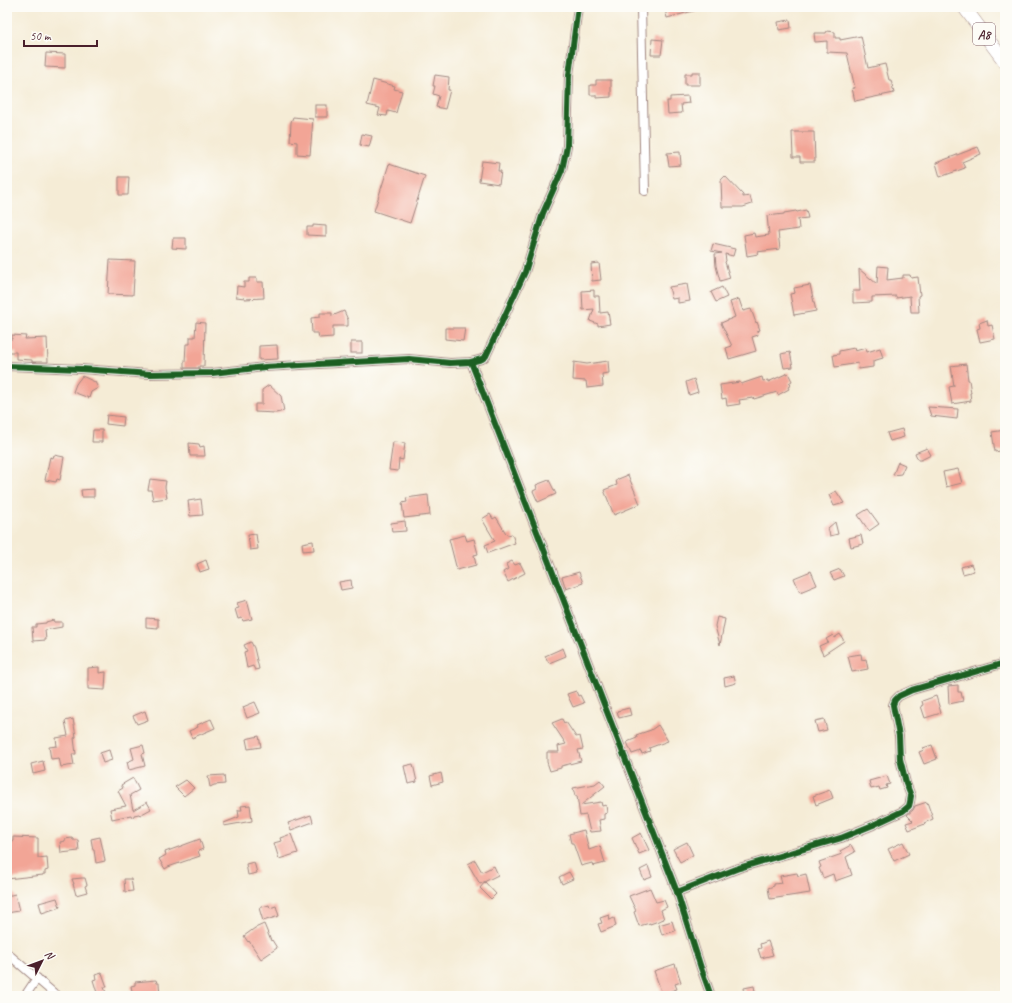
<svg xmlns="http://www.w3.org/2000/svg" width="1012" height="1003" font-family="Caveat,sans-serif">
<rect width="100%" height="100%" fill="#fdfcf7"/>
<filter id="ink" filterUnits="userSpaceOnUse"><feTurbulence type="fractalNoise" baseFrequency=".025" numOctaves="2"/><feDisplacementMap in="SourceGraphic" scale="8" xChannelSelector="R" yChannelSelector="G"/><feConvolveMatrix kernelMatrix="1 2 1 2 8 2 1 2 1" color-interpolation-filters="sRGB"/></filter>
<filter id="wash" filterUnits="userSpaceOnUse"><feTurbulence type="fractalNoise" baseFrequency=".012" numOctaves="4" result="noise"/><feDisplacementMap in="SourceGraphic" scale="16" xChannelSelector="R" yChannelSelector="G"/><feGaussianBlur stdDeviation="0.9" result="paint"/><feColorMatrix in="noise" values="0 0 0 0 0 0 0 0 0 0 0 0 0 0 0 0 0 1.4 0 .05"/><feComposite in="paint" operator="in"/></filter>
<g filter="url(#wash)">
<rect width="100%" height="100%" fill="#f5ecd6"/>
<g id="blocks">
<g fill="#f2a596">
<polygon points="673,7 697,7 697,10 667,18 665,9"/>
<polygon points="790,20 791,28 779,30 778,22"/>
<polygon points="827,31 835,32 835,38 840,38 840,40 861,36 868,68 885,64 889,80 891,80 894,93 855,101 852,88 855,88 847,53 827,52 827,41 815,42 814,33 826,33"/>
<polygon points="652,39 663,40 661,55 651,55"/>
<polygon points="46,53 65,54 65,68 45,67"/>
<polygon points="692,72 700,72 700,85 685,85 685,74 692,74"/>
<polygon points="435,75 449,77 448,90 450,90 445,109 436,107 439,96 433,94 435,86 433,86"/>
<polygon points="373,80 395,86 394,89 402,91 396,113 388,111 387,116 378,115 380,108 367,105"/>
<polygon points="596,80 611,80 611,97 596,98 596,95 590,95 590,85 596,85"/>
<polygon points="688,96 689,103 681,104 682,113 668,114 667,101 670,101 670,97"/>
<rect x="315" y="105" width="12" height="12"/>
<polygon points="293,117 313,119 310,155 297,154 297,142 290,141 291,122"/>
<polygon points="792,132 814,132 815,162 800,162 800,157 793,157"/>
<polygon points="362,134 372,136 369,147 360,145"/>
<polygon points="978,147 981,154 962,162 965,168 940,177 936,163"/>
<polygon points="680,152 681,165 669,166 667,153"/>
<polygon points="482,161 499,163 498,171 501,171 499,184 479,181"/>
<polygon points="389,164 425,176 410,223 374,211"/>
<polygon points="725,176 743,195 743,197 750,196 752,204 743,207 722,207 721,180"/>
<polygon points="119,177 129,177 128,195 119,195"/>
<polygon points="806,210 808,218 798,219 799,229 778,232 780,249 757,252 758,254 747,256 744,235 754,233 755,237 769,235 767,216 784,214 784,213 796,211 797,212"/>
<polygon points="313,225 326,226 326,236 307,235 307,227 313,227"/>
<polygon points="173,238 186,238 186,249 172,248"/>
<polygon points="713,244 735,249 733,256 725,254 726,261 725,262 730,278 720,281 716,266 715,254 722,253 711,251"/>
<polygon points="110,260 135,261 133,295 108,294"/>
<polygon points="599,263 601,280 592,281 591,264"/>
<polygon points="878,266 888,267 887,280 903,278 903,275 910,275 911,278 918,277 920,295 918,296 919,312 911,312 910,296 896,298 896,296 872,297 872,302 853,303 853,291 860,291 859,269 877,284"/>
<polygon points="249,278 257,278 257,282 263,282 264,298 245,299 245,298 236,297 237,286 244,287 244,282 249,282"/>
<polygon points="687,284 690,301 678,303 678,298 672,299 669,287"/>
<polygon points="810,285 816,311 794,315 790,294 795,293 794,288"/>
<polygon points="722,287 727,297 716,302 711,292"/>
<polygon points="594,290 594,296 599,296 600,313 608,312 610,324 598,326 598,324 590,321 594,309 583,310 582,291"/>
<polygon points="739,299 743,311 751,309 756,323 757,322 760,330 757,331 758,335 752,337 756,351 729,359 726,348 732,346 721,323 735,317 730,302"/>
<polygon points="344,311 348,320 348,326 333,326 333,337 319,338 318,333 312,333 311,318 320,317 320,313 332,313 332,316"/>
<polygon points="987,320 988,326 992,325 995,339 980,342 977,329 980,328 979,323"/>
<polygon points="196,322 205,323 204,366 199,366 199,368 184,368 184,362 185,362 186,344 190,344 190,337 195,337"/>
<polygon points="445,328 465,328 463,341 445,339"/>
<polygon points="12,335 26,336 25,339 47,338 48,362 32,362 32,360 16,359 16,352 7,352 7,339 12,339"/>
<rect x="351" y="342" width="11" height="11"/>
<polygon points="277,345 278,359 259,360 259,346"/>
<polygon points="854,348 855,351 866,348 867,352 880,348 883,358 873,361 873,367 859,369 858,363 835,367 833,355 839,354 839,351"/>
<polygon points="790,352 793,367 784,368 781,354"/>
<polygon points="608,361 609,373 602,374 603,386 587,388 586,381 573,380 574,362 587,364"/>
<polygon points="966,364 968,380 969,380 971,393 970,393 971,401 952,404 949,387 954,386 951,366"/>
<polygon points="788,373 792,381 789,383 791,385 788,387 789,389 778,395 777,392 754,399 753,398 739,400 740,404 727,406 726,398 722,399 720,385 740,382 741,384 762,377 763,381 768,380 768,382"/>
<polygon points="82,376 95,382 98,388 91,392 89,398 73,392 76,384"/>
<polygon points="694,379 698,392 689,395 686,382"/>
<polygon points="269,385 281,396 284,411 276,413 255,412 255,404 262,404 262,390"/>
<polygon points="928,407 958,409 957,419 931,416"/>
<polygon points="107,415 124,417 123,426 106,424"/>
<polygon points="902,429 904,437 890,441 887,433"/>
<polygon points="93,430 102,430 102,442 92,442"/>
<polygon points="1005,430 1005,450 995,452 992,432"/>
<polygon points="393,442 405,443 403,460 399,459 398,471 389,470"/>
<polygon points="189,443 199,444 200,447 204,446 205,456 190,456"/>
<polygon points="927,448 931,455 921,460 918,460 915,453"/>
<polygon points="54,455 64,457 60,480 57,479 56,482 45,480 50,457 53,458"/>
<polygon points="898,462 905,465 901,474 893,475"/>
<polygon points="958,469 962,483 946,487 943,472"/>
<polygon points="628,475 640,504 614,515 604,490 617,485 616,480"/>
<polygon points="150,479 166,481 165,487 167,498 153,500 151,490 148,490"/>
<polygon points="549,480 556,494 538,502 533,491 537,489 536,485"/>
<polygon points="94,489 94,497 82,497 81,490"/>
<polygon points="836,491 844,503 834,506 829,495"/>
<polygon points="428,495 430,515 404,518 402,503 407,502 406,498"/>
<polygon points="201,499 203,515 190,516 188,501"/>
<polygon points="868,509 879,524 869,531 858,515"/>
<polygon points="490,514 493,519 496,517 507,535 512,534 515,543 488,553 485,545 495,541 482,519"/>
<polygon points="405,521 406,531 392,532 391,523"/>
<polygon points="835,522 838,534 830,536 828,528"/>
<polygon points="256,534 258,549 250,550 248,535"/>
<polygon points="465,535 467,541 474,539 478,554 474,555 476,565 457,570 449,539"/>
<polygon points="861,535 863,544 851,547 849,538"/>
<polygon points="313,541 314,550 303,551 302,543"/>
<polygon points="206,560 209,569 200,572 197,564"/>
<polygon points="512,561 515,565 520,563 525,573 508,582 503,572 508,569 506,564"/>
<polygon points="971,564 974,571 963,574 961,567"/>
<polygon points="840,569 844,576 834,580 830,573"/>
<polygon points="811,571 817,585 800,592 794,578"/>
<polygon points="579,572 583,583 566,589 562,577"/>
<polygon points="351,580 352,588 341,590 339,582"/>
<polygon points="247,600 252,619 243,621 242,618 238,619 235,609 239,608 237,603"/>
<polygon points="717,617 725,619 720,645 715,626"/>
<polygon points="146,618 158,619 158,628 146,627"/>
<polygon points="53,620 54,622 62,622 62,627 45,630 46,640 33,641 32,627 36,627 36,624 46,623 46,622"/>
<polygon points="840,634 844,641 823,655 819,646 828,642 826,639 833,635 834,638"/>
<polygon points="251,642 254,648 259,669 255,670 253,666 247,668 244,652 247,651 244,645"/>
<polygon points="563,648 566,656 549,663 545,656"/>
<polygon points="861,654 862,660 866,659 868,669 852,672 848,656"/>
<polygon points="99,667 99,673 106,672 105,690 88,689 88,668"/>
<polygon points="734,676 736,683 725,686 724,678"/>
<polygon points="958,685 958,692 961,692 963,701 949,704 948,686"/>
<polygon points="576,691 578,696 580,695 584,703 573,707 567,694"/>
<polygon points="936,696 941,713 925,718 921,706 923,705 922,701"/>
<polygon points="255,702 260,713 247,718 243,707"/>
<polygon points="629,708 631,715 619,718 617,711"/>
<polygon points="145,711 148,720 137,724 133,716"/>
<polygon points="73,719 76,737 74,738 76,754 72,754 74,765 61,767 59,758 51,759 49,747 57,746 56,738 68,736 65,721"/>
<polygon points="211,719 215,728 192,738 189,731 198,727 197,725"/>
<polygon points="562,719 564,723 566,722 576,737 580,736 583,749 578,750 581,761 561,766 561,768 550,771 547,762 547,752 559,752 558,746 566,744 552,723"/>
<polygon points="824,719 827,730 818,732 815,721"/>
<polygon points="658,725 668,741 649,748 650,751 642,754 641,751 632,754 627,742 637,738 636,735 651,730"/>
<polygon points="259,736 261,747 248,749 246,739"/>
<polygon points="143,745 145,753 142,754 145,766 129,770 127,762 134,759 131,748"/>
<polygon points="932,745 937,759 924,764 919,752 924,750 923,748"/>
<polygon points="109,750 112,760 103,763 100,753"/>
<polygon points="43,761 45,771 33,774 31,764"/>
<polygon points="413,764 417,782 408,784 404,766"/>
<polygon points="441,773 443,782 432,785 430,776"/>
<polygon points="224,775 225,784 214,785 210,787 208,776"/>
<polygon points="887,776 890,784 886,785 887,788 880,790 879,787 871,789 869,781"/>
<polygon points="133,778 139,790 130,795 133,810 147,802 151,809 140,815 139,814 134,815 134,816 132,817 131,815 112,819 110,809 126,806 118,791 123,788 121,785"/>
<polygon points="186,780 194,788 184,796 175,787"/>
<polygon points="600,780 605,786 581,805 601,802 602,806 606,805 607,813 604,814 604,819 599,820 601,831 590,832 586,815 580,816 577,796 575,796 573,788 595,784"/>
<polygon points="830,790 833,798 816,805 813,796"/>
<polygon points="927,802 933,819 924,823 925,824 909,830 906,823 913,821 907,815 913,810 915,806"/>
<polygon points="250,805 252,821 224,826 224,823 239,817 238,810 242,810 241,806"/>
<polygon points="311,815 313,822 291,830 288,823"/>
<polygon points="584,830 589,850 600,846 605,863 593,866 592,863 581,866 573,843 571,843 569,834"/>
<polygon points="641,833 649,850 639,854 632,838"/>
<polygon points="291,834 298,853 279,859 274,843 281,841 280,838"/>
<polygon points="13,837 38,838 38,858 47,857 48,870 45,871 45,874 43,874 43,875 7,879 7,854 10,854 10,847 11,847 11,841 13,841"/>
<polygon points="100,837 103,850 105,861 96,863 94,850 93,850 91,839"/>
<polygon points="72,838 73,840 78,840 79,851 61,853 60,842 65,841 65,839"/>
<polygon points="200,839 203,849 198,851 200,856 168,867 165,869 159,859 166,855 165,852"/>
<polygon points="687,842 693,855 680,862 673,849"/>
<polygon points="903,842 909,854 894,861 888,849"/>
<polygon points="851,845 855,852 846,857 852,875 835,881 833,874 823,878 819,868 821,867 819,862 842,854 840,851"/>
<polygon points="475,860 482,872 494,866 498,875 480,884 468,864"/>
<polygon points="254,862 257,873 248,875 246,864"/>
<polygon points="648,866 652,877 644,880 640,870"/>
<polygon points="569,872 573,879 562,884 559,877"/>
<polygon points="797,873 798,876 806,874 810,893 770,899 768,888 774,886 774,884 782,883 780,876"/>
<polygon points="82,878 85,878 87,885 85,886 87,892 76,895 73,884 74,884 72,879"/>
<polygon points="124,879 131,879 133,891 125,892"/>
<polygon points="485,882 496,894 491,899 480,888"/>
<polygon points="650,888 656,902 664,900 667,907 661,910 664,919 650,924 650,923 639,926 634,912 636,911 629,896"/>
<polygon points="15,894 19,911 7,913 7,896"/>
<polygon points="57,898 60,907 42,913 39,903"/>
<polygon points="269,905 270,908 276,906 279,916 263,921 259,908"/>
<polygon points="609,915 610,920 614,918 616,926 601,932 598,924 602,923 600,918"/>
<polygon points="672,921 675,931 662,935 659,925"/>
<polygon points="264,924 271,941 272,940 277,948 261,959 249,941 248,942 244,936 255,928"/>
<polygon points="768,941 773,955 761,958 758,949 761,948 760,944"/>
<polygon points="675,964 681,982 675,984 677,989 662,994 654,971"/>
<polygon points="102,973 107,987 104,987 106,993 105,993 106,996 98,996 93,980 96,979 95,975"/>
<polygon points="156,980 157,983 159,983 160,996 133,996 131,986 135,985 135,982"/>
<polygon points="754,986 756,996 745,996 744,988"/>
</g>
</g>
</g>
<g filter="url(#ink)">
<use href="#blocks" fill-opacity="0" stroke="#a08680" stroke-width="1"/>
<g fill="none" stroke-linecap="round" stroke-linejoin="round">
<g stroke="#a08680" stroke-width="10">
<g id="minor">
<polyline points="641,7 645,191"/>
<polyline points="471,362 677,892 701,968 711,996"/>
<polyline points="7,366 81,369 150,374 212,373 265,367 409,359 450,363 471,362 482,359 486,356 525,272 543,213 562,170 567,146 569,75 578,7"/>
<polyline points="677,892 739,868 841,838 873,825 903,811 909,806 910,802 911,796 906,783 900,759 899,736 893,705 895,700 899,696 912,690 1005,663"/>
<polyline points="7,953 57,996"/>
<polyline points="25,996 37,978"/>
</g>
</g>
<g stroke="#a08680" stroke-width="14">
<polyline id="trunk" points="964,7 1005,62"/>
</g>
<use href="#minor" stroke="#fff" stroke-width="8"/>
<use href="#trunk" stroke="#fff" stroke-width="13"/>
<g stroke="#fdfcf7" stroke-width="8">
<g id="cycleway">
<polyline points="471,362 677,892 701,968 711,996"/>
<polyline points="7,366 81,369 150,374 212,373 265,367 409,359 450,363 471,362 482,359 486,356 525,272 543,213 562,170 567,146 569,75 578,7"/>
<polyline points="677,892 739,868 841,838 873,825 903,811 909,806 910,802 911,796 906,783 900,759 899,736 893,705 895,700 899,696 912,690 1005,663"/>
</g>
</g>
<use href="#cycleway" stroke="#1b5e20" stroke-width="6"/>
</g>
</g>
<g text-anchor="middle" stroke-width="3" stroke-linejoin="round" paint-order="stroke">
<rect fill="#fdfcf7" stroke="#806168" stroke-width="1" x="973" y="23" width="22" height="22" rx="3"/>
<g font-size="13" font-weight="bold" fill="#4a1f2b">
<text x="984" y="39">A8</text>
</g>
</g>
<rect width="1012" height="1003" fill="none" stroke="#fdfcf7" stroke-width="24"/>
<g transform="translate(42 961) rotate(48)" stroke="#fdfcf7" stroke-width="3" paint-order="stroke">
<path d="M0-3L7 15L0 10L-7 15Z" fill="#4a1f2b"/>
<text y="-6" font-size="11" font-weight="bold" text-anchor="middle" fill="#4a1f2b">N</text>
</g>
<path d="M24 40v6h73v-6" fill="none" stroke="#4a1f2b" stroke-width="2"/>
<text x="30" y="40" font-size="12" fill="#4a1f2b" stroke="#fdfcf7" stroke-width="3" paint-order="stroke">50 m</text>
</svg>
